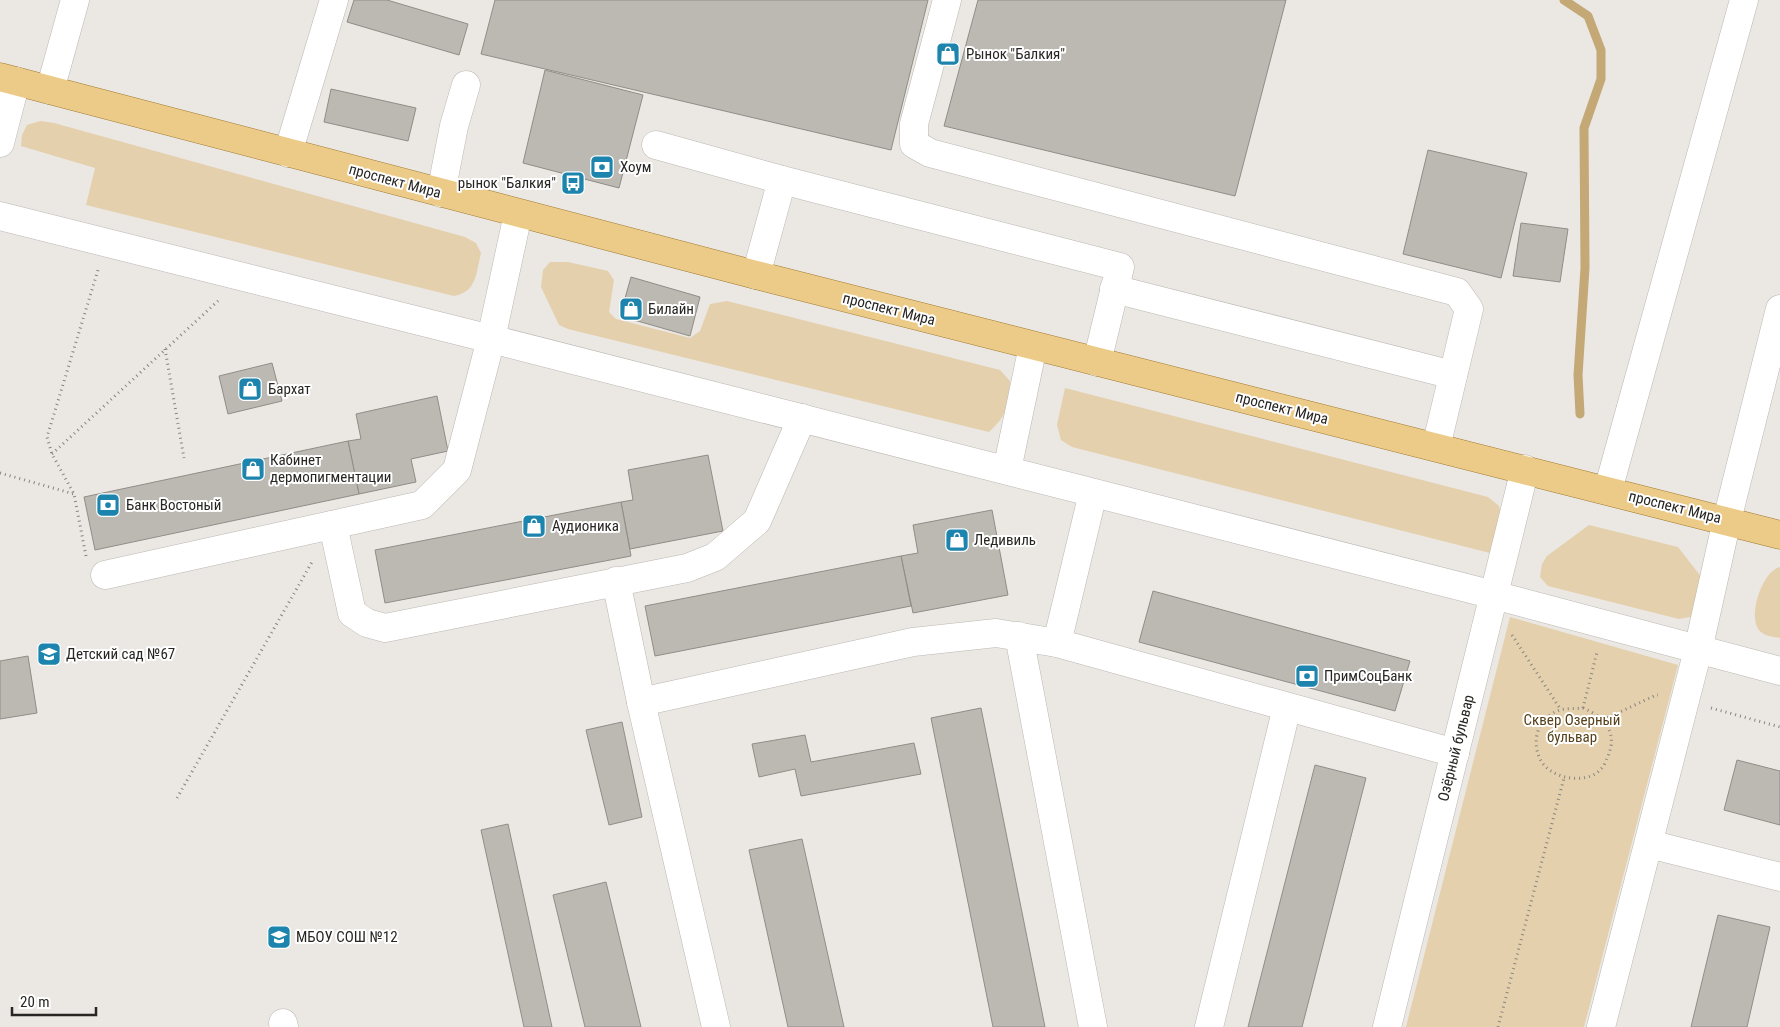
<svg xmlns="http://www.w3.org/2000/svg" width="1780" height="1027" font-family="'Roboto Condensed',sans-serif">
<rect width="100%" height="100%" fill="#ebe7e2"/>
<g fill="#e4d0ad">
<path d="M40 121 54 123 465 237 476 243 481 253C476 273 477 292 454 296L86 205 95 168 21 146 22 135 27 125Z"/>
<path d="M550 262H568L608 271 614 280 609 312 616 319 690 338 700 331 710 304 727 301 1000 370 1010 381C1009 406 1008 414 989 432L568 329 559 325 541 287 543 270Z"/>
<polygon points="1065,388 1488,497 1499,506 1501,517 1490,553 1072,447 1061,440 1057,425"/>
<polygon points="1589,525 1678,547 1702,578 1695,616 1679,619 1548,586 1540,577 1542,564 1547,556"/>
<path d="M1780 567V638C1775 637 1765 636 1761 632 1746 619 1762 571 1780 567Z"/>
<polygon points="1510,617 1678,665 1584,1027 1406,1027"/>
</g>
<g fill="none" stroke-linecap="round" stroke-linejoin="round">
<polyline stroke="#c4a876" stroke-width="9" points="1564,0 1588,16 1601,50 1601,79 1584,128 1585,268 1578,375 1580,414"/>
</g>
<g fill="#bcb9b3" stroke="#908d88">
<polygon points="354,0 387,0 468,24 459,55 347,22"/>
<polygon points="495,0 928,0 891,150 481,54"/>
<polygon points="978,0 1286,0 1235,196 944,126"/>
<polygon points="545,70 643,95 619,188 523,163"/>
<polygon points="331,89 416,108 408,141 324,122"/>
<polygon points="1428,150 1527,173 1501,278 1403,254"/>
<polygon points="1521,223 1568,229 1560,282 1513,276"/>
<polygon points="631,277 700,297 690,336 620,316"/>
<polygon points="272,363 282,401 228,414 219,376"/>
<polygon points="437,396 448,451 411,459 416,482 359,494 348,441 361,439 356,414"/>
<polygon points="348,441 359,494 95,550 84,497"/>
<polygon points="708,455 723,531 630,549 621,502 633,500 628,470"/>
<polygon points="621,502 631,556 385,603 375,550"/>
<polygon points="992,510 1008,595 913,613 901,556 918,553 913,525"/>
<polygon points="901,556 911,606 655,656 645,606"/>
<polygon points="1153,591 1410,661 1395,711 1139,642"/>
<polygon points="28,656 37,713 0,719 0,661"/>
<polygon points="981,708 1045,1027 993,1027 931,718"/>
<polygon points="622,722 642,817 609,825 586,730"/>
<polygon points="805,735 811,762 914,743 921,774 801,796 795,769 759,777 752,744"/>
<polygon points="1737,760 1780,771 1780,825 1724,810"/>
<polygon points="1315,765 1366,778 1302,1027 1248,1027"/>
<polygon points="508,824 552,1027 524,1027 481,830"/>
<polygon points="802,839 844,1027 788,1027 749,850"/>
<polygon points="606,882 641,1027 585,1027 553,895"/>
<polygon points="1718,915 1770,927 1747,1027 1691,1027"/>
</g>
<g fill="none" stroke-linecap="round" stroke-linejoin="round">
<g stroke="#bbb8b3" stroke-width="29">
<g id="minor">
<polyline points="947,0 914,124 914,144 930,153 1457,292 1469,309 1436,447"/>
<polyline points="50,90 75,0"/>
<polyline points="0,143 16,81"/>
<polyline points="656,145 782,180 1120,267 1097,362"/>
<polyline points="288,153 334,0"/>
<polyline points="441,193 454,126 466,85"/>
<polyline points="0,216 491,339 1494,595 1780,671"/>
<polyline points="756,275 782,180"/>
<polyline points="1114,289 1453,375"/>
<polyline points="1007,470 1033,346"/>
<polyline points="1608,490 1744,0"/>
<polyline points="333,525 352,613 367,623 385,628 687,568 715,557 757,521 802,418"/>
<polyline points="105,575 422,505 457,470 491,339 518,214"/>
<polyline points="616,581 641,702 716,1027"/>
<polyline points="1019,636 1093,1027"/>
<polyline points="1057,643 1093,493"/>
<polyline points="641,702 913,642 996,633 1057,643 1455,753"/>
<polyline points="1649,844 1780,877"/>
<polyline points="283,1023 284,1027"/>
<polyline points="1209,1027 1287,707"/>
<polyline points="1387,1027 1525,469"/>
<polyline points="1601,1027 1698,650 1727,520 1780,309"/>
</g>
</g>
<g stroke="#9f7a31" stroke-width="29">
<polyline id="major" points="0,77 756,275 1780,535"/>
</g>
<g stroke="#878581" stroke-width="3" stroke-dasharray="1 4" stroke-linecap="butt">
<polyline points="165,349 184,458"/>
<polyline points="52,454 219,300"/>
<polyline points="0,473 74,494"/>
<polyline points="86,556 74,494 52,454 47,437 98,270"/>
<polyline points="1512,635 1561,710"/>
<path d="M1583 708C1605 717 1619 734 1607 758 1606 761 1604 766 1602 768 1588 786 1549 779 1540 759 1531 740 1538 717 1560 710 1566 708 1575 709 1583 708Z"/>
<polyline points="1583,708 1597,652"/>
<polyline points="1711,708 1780,727"/>
<polyline points="1603,720 1656,695 1658,695"/>
<polyline points="177,798 312,562"/>
<polyline points="1498,1027 1564,778"/>
</g>
<use href="#minor" stroke="#fff" stroke-width="28"/>
<use href="#major" stroke="#eccb88" stroke-width="28"/>
</g>
<defs>
<g id="shop-square" transform="scale(1.25)"><rect x="-9" y="-9" width="18" height="18" rx="4" fill="#1d85ad" stroke="#fff"/><path d="M-5-2.5h2.3a2.7 3.5 0 0 1 5.4 0H5L5.5 6h-11ZM-1.5-2.5h3a1.5 2.3 0 0 0-3 0Z" fill="#fff"/></g>
<g id="bank-square" transform="scale(1.25)"><rect x="-9" y="-9" width="18" height="18" rx="4" fill="#1d85ad" stroke="#fff"/><path d="M-6-4H6V4H-6ZM0-2.3a2.3 2.3 0 1 0 0 4.6a2.3 2.3 0 1 0 0-4.6Z" fill="#fff"/></g>
<g id="bus-square" transform="scale(1.25)"><rect x="-9" y="-9" width="18" height="18" rx="4" fill="#1d85ad" stroke="#fff"/><path d="M-5-6H5V4H4V6H2V4H-2V6H-4V4H-5ZM-3.5-4V0h7V-4ZM-3.5 1.2v1.5H-2V1.2ZM2 1.2v1.5H3.5V1.2Z" fill="#fff"/></g>
<g id="school-square" transform="scale(1.25)"><rect x="-9" y="-9" width="18" height="18" rx="4" fill="#1d85ad" stroke="#fff"/><path d="M0-5L7-2L0 1L-7-2ZM-4 1L0 2.5L4 1V4Q0 6-4 4Z" fill="#fff"/></g>
</defs>
<g fill-rule="evenodd">
<use href="#shop-square" x="948" y="54"/>
<use href="#bank-square" x="602" y="167"/>
<use href="#bus-square" x="573" y="183"/>
<use href="#shop-square" x="631" y="309"/>
<use href="#shop-square" x="250" y="389"/>
<use href="#shop-square" x="253" y="469"/>
<use href="#bank-square" x="108" y="505"/>
<use href="#shop-square" x="534" y="526"/>
<use href="#shop-square" x="957" y="540"/>
<use href="#school-square" x="49" y="654"/>
<use href="#bank-square" x="1307" y="676"/>
<use href="#school-square" x="279" y="937"/>
</g>
<g text-anchor="middle" stroke-width="4" stroke-linejoin="round" paint-order="stroke">
<g font-size="15" fill="#272623" stroke="#fff" text-anchor="start">
<text x="966" y="59">Рынок "Балкия"</text>
<text x="620" y="172">Хоум</text>
<text x="556" y="188" text-anchor="end">рынок "Балкия"</text>
<text x="648" y="314">Билайн</text>
<text x="268" y="394">Бархат</text>
<text x="270" y="465">Кабинет<tspan x="270" dy="17">дермопигментации</tspan></text>
<text x="126" y="510">Банк Востоный</text>
<text x="552" y="531">Аудионика</text>
<text x="974" y="545">Ледивиль</text>
<text x="66" y="659">Детский сад №67</text>
<text x="1324" y="681">ПримСоцБанк</text>
<text x="296" y="942">МБОУ СОШ №12</text>
</g>
<g font-size="15" fill="#272623" stroke="#fff">
<text transform="translate(395 181) rotate(15)" y="5">проспект Мира</text>
<text transform="translate(889 309) rotate(14)" y="5">проспект Мира</text>
<text transform="translate(1282 408) rotate(14)" y="5">проспект Мира</text>
<text transform="translate(1675 507) rotate(14)" y="5">проспект Мира</text>
<text transform="translate(1456 748) rotate(-76)" y="5">Озёрный бульвар</text>
</g>
<g font-size="15" fill="#56411a" stroke="#fff">
<text x="1572" y="725">Сквер Озерный<tspan x="1572" dy="17">бульвар</tspan></text>
</g>
</g>
<path d="M12 1007v8h84v-8" fill="none" stroke="#272623" stroke-width="2.5"/>
<text x="20" y="1007" font-size="15" fill="#272623" stroke="#ffffff" stroke-width="4" paint-order="stroke">20 m</text>
</svg>
